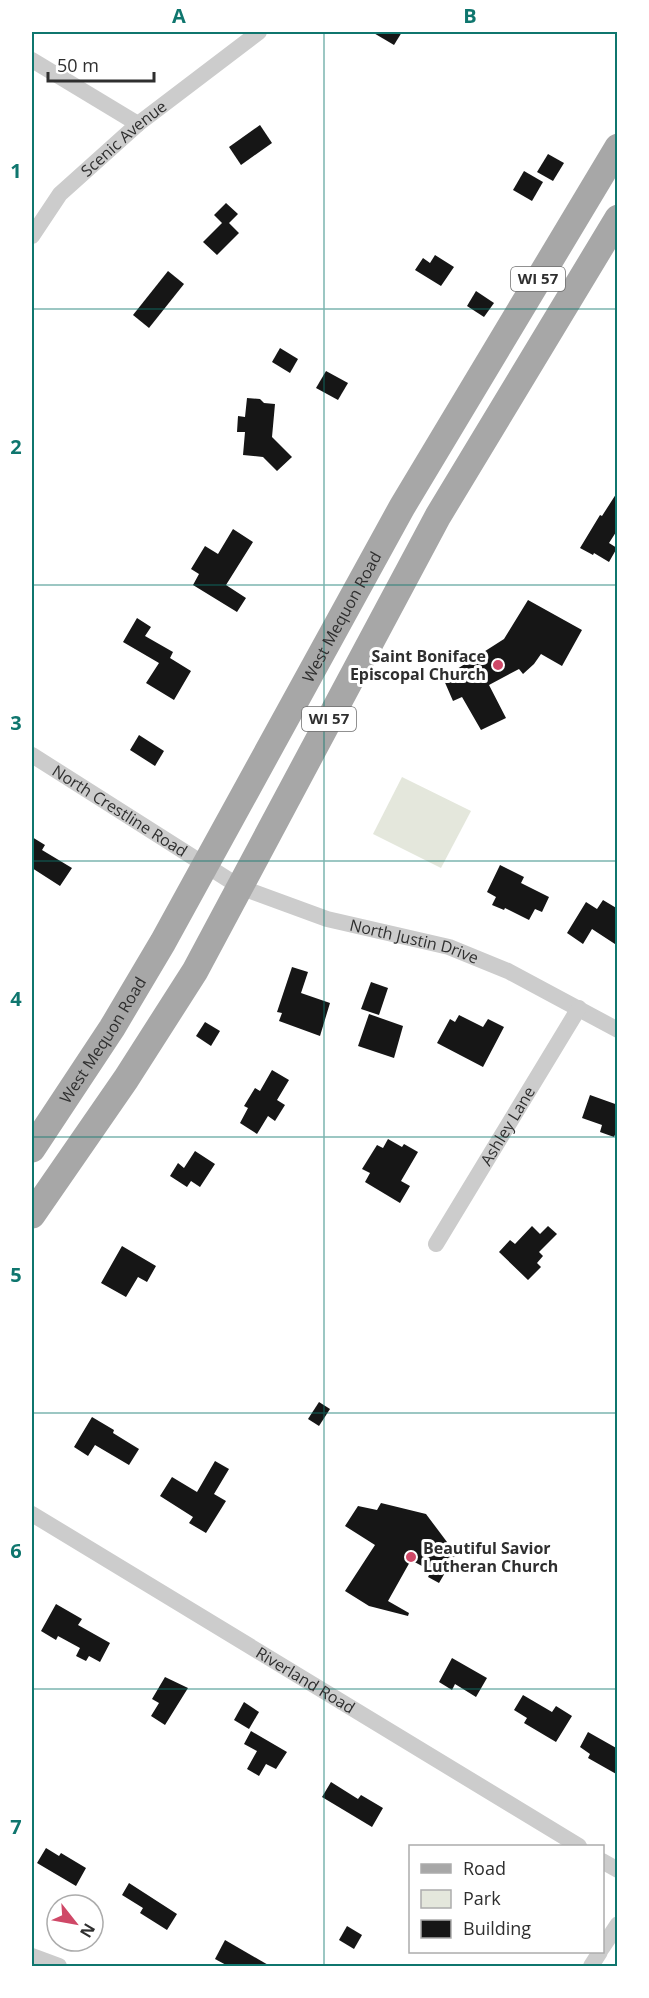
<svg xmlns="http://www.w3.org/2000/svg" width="649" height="1998" font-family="'Open Sans',sans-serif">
<rect width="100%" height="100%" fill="#fff"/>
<polygon fill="#e4e7dc" points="402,777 471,811 441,868 373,834"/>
<g fill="#161616">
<polygon points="372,32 402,32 394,45"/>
<polygon points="260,125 272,143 241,165 229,147"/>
<polygon points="548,154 564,163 553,181 537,172"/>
<polygon points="524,171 543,182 532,201 513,190"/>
<polygon points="226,203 238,214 229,223 239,233 217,255 203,242 222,223 214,215"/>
<polygon points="435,255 454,267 441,286 415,270 423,258 430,263"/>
<polygon points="168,271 184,284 149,328 133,315"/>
<polygon points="476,291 494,303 484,317 467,306"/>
<polygon points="280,348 298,359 290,373 272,362"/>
<polygon points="326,371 348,383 338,400 316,388"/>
<polygon points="247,398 260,399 264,403 275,404 272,437 292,457 277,471 263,457 243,455 245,432 237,432 238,416 245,417"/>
<polygon points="618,491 618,529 609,543 617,548 609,562 594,553 593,555 580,548 600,515 602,516"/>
<polygon points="233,529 253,542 226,585 246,598 237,612 193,585 199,574 191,569 205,546 218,554"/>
<polygon points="528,600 582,630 562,666 541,654 534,664 523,674 519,669 489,685 506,718 481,730 462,697 453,701 443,678 504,639"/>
<polygon points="137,618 151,627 145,636 173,652 170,658 191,671 174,700 146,683 159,663 123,642"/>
<polygon points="139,735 164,751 155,766 130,750"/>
<polygon points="32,837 45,845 42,850 72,868 60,886 32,868"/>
<polygon points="500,865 524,877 521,883 549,897 542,912 535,909 529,920 505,908 504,910 492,905 496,897 487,892"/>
<polygon points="603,900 618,909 618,946 592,929 583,944 567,933 586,902 597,909"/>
<polygon points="292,967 308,972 301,993 330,1003 320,1036 279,1021 282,1013 277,1012"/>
<polygon points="371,982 388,988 379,1015 361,1009"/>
<polygon points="369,1014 403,1026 394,1058 358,1046"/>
<polygon points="459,1015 483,1027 488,1019 504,1027 483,1067 437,1043 450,1019 455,1022"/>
<polygon points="205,1022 220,1031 211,1046 196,1036"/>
<polygon points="272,1070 289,1080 277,1100 285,1105 275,1121 268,1116 257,1134 240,1123 248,1108 244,1106 255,1088 260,1091"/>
<polygon points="590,1095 618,1105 618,1128 614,1137 600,1132 602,1125 582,1118"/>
<polygon points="388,1139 402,1147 404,1144 418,1152 401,1181 410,1186 400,1203 365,1182 370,1173 362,1169 377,1145 383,1148"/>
<polygon points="195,1151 215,1164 200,1187 191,1181 187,1187 170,1176 178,1163 184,1168"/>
<polygon points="532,1226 540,1234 548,1226 557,1234 539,1252 543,1256 537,1263 541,1267 528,1280 499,1252 510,1240 515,1244"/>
<polygon points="122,1246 156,1266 147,1282 138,1277 126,1297 101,1283"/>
<polygon points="319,1402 330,1409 319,1426 308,1419"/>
<polygon points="92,1417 114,1430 113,1433 139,1449 129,1465 95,1445 88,1456 74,1447"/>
<polygon points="215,1461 229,1469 214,1494 226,1501 206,1533 189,1523 193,1517 160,1496 172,1477 197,1492"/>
<polygon points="381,1503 426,1514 456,1554 439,1583 428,1577 431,1571 411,1560 388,1601 409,1613 408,1616 369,1606 345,1591 375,1545 345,1526 358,1506 377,1510"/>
<polygon points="56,1604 82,1619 78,1625 110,1643 100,1662 89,1656 86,1661 76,1656 80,1648 58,1636 56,1640 41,1631"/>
<polygon points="452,1658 487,1678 476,1697 455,1684 452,1690 439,1682"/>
<polygon points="165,1677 188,1688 165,1725 151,1716 159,1703 152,1699"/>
<polygon points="523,1695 552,1712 556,1706 572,1716 556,1742 524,1723 527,1718 514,1710"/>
<polygon points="244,1702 259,1712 249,1729 234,1720"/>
<polygon points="251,1731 287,1752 276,1769 266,1764 259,1776 247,1769 257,1751 244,1744"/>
<polygon points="588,1732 618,1749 618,1775 588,1758 590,1754 580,1747"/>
<polygon points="331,1782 358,1799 361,1795 383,1808 372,1827 322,1797"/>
<polygon points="46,1848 59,1856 61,1853 86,1868 76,1886 37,1863"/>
<polygon points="129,1883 177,1914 167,1930 140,1913 143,1908 122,1895"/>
<polygon points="347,1926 362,1935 354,1949 339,1940"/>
<polygon points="225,1940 270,1966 228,1966 215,1959"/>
</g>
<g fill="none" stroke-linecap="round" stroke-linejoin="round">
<g stroke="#ccc" stroke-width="16">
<polyline points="32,60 138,124"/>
<path id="s1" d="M32 236 60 194 138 124 259 32"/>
<path id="s2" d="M32 755 240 887 327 919 449 947 508 971 618 1030"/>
<path id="s3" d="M436 1244 579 1008"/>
<path id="s4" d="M32 1514 579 1846"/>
<polyline points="602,1861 618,1870"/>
<polyline points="602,1948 618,1924"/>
<polyline points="32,1956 59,1966"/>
<polyline points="591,1966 600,1952"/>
</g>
<g stroke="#a7a7a7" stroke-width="27">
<path id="s5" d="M32 1149 112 1028 163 942 402 507 618 147"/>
<polyline points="32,1215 126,1079 195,971 438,516 618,218"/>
</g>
</g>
<path fill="none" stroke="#0f766e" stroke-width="1.5" stroke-opacity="0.55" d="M324 32V1966M32 309H618M32 585H618M32 861H618M32 1137H618M32 1413H618M32 1689H618"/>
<g fill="#cf4867" stroke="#fff" stroke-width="2">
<circle cx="498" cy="665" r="6"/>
<circle cx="411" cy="1557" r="6"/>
</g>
<g text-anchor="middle" stroke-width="6" stroke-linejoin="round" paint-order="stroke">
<g fill="#fff" stroke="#6d6d6d" stroke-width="1.5">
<rect x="511" y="267" width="54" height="24" rx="4.5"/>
<rect x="302" y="707" width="54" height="24" rx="4.5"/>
</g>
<g font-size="15" font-weight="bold" fill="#2f2f2f">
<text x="538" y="284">WI 57</text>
<text x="329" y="724">WI 57</text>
</g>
<g font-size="16" fill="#2f2f2f" stroke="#fff">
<text dy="6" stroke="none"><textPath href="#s1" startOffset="135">Scenic Avenue</textPath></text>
<text dy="6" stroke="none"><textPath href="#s5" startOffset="616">West Mequon Road</textPath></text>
<text dy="6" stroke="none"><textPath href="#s2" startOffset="104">North Crestline Road</textPath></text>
<text dy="6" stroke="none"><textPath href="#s2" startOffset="429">North Justin Drive</textPath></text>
<text dy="6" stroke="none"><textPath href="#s5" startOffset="130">West Mequon Road</textPath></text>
<text dy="6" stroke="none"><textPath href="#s3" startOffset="138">Ashley Lane</textPath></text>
<text dy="6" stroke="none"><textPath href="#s4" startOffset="320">Riverland Road</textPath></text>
</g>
<g font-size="16" font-weight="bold" fill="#2f2f2f" stroke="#fff" text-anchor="end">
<text x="486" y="662">Saint Boniface<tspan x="486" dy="18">Episcopal Church</tspan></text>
<text x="423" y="1554" text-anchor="start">Beautiful Savior<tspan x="423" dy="18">Lutheran Church</tspan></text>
</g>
</g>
<rect width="649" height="1998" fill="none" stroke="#ffffff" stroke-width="66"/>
<rect x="409" y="1845" width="195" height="108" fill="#ffffff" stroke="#acacac" stroke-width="1.5"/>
<rect x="421" y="1864" width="30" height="9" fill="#a7a7a7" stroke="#acacac" stroke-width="1.5"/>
<text x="463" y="1875" font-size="18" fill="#2f2f2f">Road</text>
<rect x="421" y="1890" width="30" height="18" fill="#e4e7dc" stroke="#acacac" stroke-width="1.5"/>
<text x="463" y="1905" font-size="18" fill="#2f2f2f">Park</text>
<rect x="421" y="1920" width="30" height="18" fill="#161616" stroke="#acacac" stroke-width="1.5"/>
<text x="463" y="1935" font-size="18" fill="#2f2f2f">Building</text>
<g transform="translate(75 1923) rotate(121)"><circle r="28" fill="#ffffff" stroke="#acacac" stroke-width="1.5"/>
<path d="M0-4.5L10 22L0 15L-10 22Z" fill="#cf4867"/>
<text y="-9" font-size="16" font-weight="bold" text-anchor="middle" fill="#2f2f2f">N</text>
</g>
<path d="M48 72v9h106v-9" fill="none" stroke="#2f2f2f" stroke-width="3"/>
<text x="57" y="72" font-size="18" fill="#2f2f2f" stroke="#ffffff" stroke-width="4.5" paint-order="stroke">50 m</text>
<rect x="33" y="33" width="583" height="1932" fill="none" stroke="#0f766e" stroke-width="2"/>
<g font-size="20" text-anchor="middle" font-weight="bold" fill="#0f766e">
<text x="179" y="23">A</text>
<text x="470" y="23">B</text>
<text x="16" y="178">1</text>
<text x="16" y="454">2</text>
<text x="16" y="730">3</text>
<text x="16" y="1006">4</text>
<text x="16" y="1282">5</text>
<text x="16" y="1558">6</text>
<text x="16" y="1834">7</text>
</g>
</svg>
